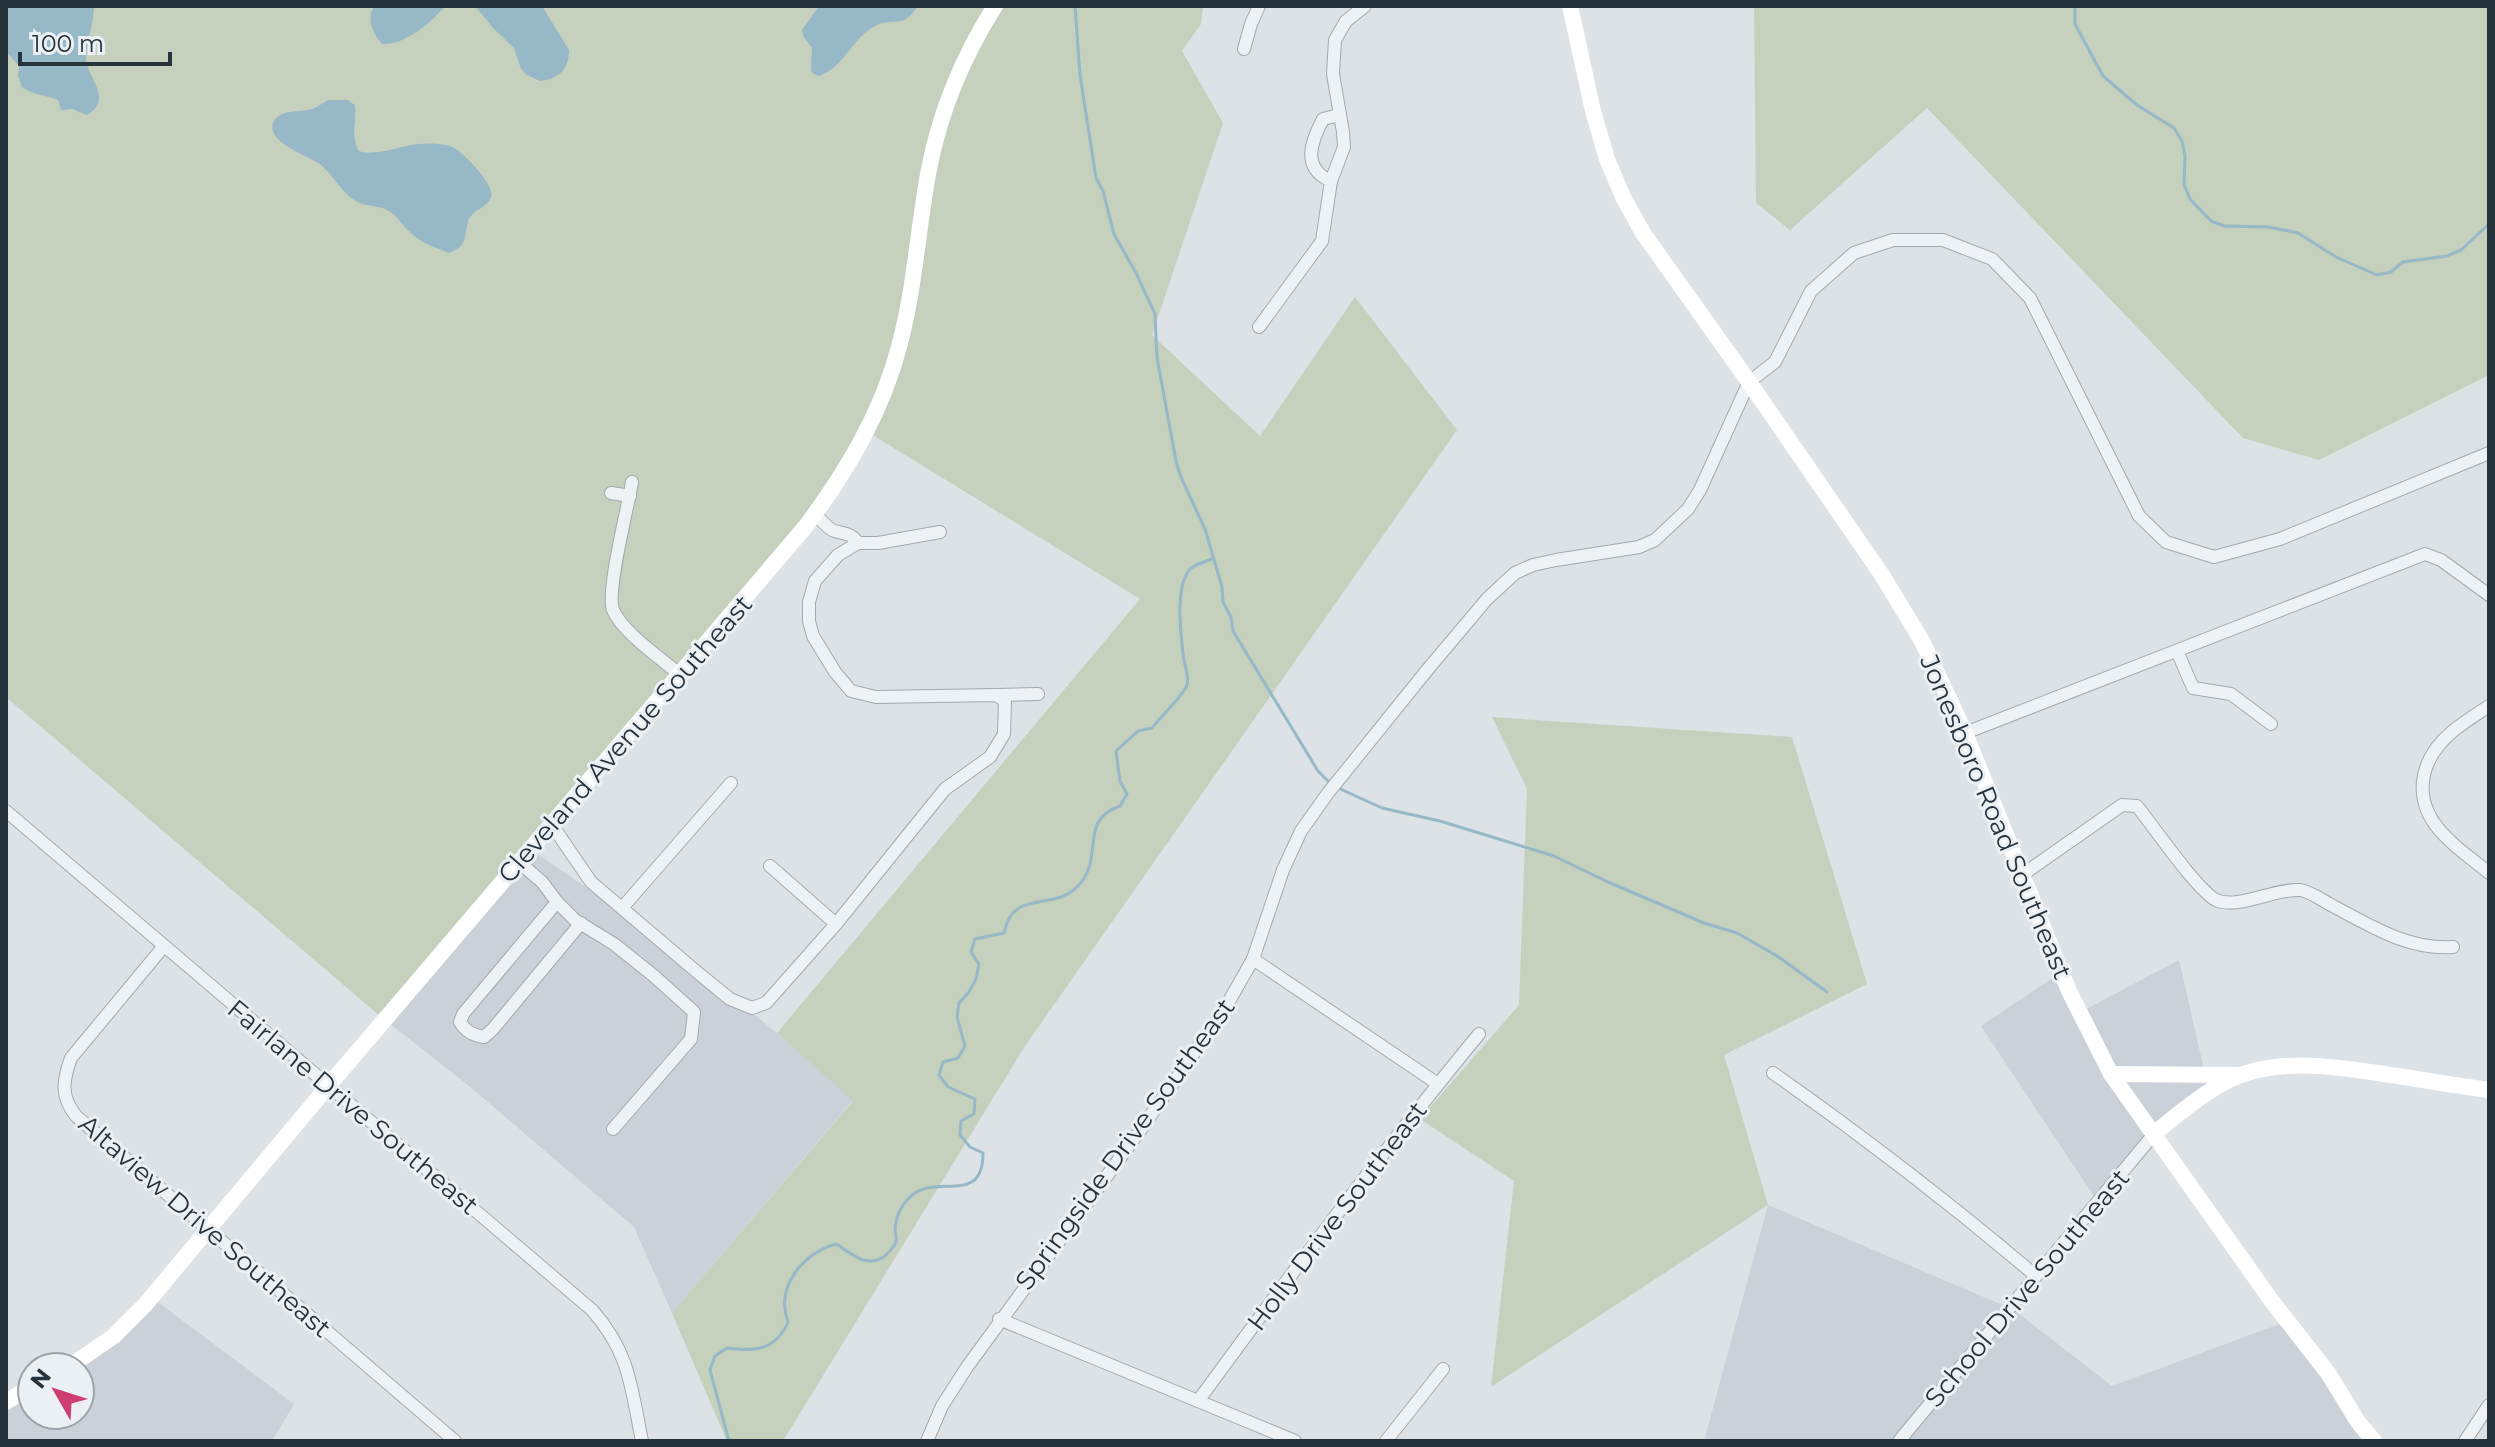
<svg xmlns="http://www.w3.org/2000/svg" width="2495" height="1447" font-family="Montserrat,sans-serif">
<rect width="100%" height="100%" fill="#dce2e6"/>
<g fill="#cad1d8">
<polygon points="534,852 641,924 777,1033 853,1100 672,1313 634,1227 468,1085 380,1016"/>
<polygon points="2179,960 2208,1087 2100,1205 1981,1026 2060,973 2077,1014"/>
<polygon points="1768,1205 2014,1310 2112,1386 2280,1324 2370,1441 1704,1441"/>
<polygon points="155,1300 294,1404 272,1441 6,1441 6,1404 32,1390 32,1415 80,1415 80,1367"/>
</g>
<g fill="#c5d0bd">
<polygon points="6,6 1203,6 1201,24 1182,51 1223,123 1152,335 1260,436 1355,297 1457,430 1025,1046 783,1441 727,1441 672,1313 853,1101 777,1033 1140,599 871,434 831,501 380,1016 6,697"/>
<polygon points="1754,6 2489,6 2489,375 2319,460 2243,438 1927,108 1790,230 1756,203"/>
<polygon points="1492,717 1792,737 1867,984 1724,1055 1768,1205 1491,1387 1514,1181 1420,1119 1519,1005 1527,789"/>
</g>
<g fill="#96b8c7">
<path d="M6 6H94C94 23 86 40 86 58 86 76 115 100 87 115L72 109 61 110 58 100C46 95 33 95 22 87L18 76 19 66 6 51Z"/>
<path d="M375 6H445C432 22 404 46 382 44 373 34 365 17 375 6Z"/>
<path d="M475 6H542L569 50C569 69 559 79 540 81L527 75 521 69 514 48 493 28Z"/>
<path d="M819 6H918C901 31 894 16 875 26 851 38 844 69 818 76L811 72 812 48 803 36 802 30Z"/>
<path d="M328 100H347L355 105C357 122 350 136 359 151 374 157 402 145 420 144 431 143 446 143 456 149 466 156 495 185 491 197 487 208 474 209 469 219 463 233 470 246 449 253 435 247 421 243 411 233 403 227 398 216 389 211 380 205 369 207 360 203 343 196 334 176 321 165 310 156 266 143 273 123 279 108 300 113 312 109 317 107 323 103 328 100Z"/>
</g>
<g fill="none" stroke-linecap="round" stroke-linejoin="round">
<g stroke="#96b8c7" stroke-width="3">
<polyline points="1075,6 1080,75 1096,178 1103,191 1114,234 1136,273 1155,314 1157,358 1176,461 1180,475 1205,529 1222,587 1223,602 1231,617 1233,631 1318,771 1330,783"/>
<polyline points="2075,6 2075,24 2103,76 2137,105 2174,128 2182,141 2185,156 2184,185 2190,199 2211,221 2224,226 2269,227 2298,233 2336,257 2377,275 2391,272 2403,262 2447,256 2461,250 2489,224"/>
<polyline points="1336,787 1382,808 1440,821 1554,856 1608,882 1704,923 1737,933 1777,956 1827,992"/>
<path d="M729 1441 710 1370 715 1356 727 1348C755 1352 776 1350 788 1322 775 1287 802 1254 836 1244 852 1254 866 1269 885 1256 888 1253 895 1246 896 1242 897 1238 895 1233 895 1229 896 1215 903 1201 915 1193 941 1176 983 1204 983 1153L970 1147 960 1135 961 1121 974 1114 975 1099 948 1087 939 1075 943 1062 958 1058 965 1046 957 1017 959 1003 969 992 976 979 979 964 971 952 975 939 1004 933C1013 888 1052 912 1077 887 1106 859 1077 820 1120 806L1127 794 1120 781 1116 751 1138 731 1152 728C1160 717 1184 695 1187 685 1189 678 1186 668 1184 661 1181 637 1174 588 1190 569 1195 564 1205 562 1212 559"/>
</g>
<g stroke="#a2aab0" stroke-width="14">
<g id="street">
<polyline points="1244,49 1251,24 1259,6"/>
<path d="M1331 181C1301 168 1311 142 1323 119L1339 115"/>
<polyline points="1259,327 1322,241 1331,181 1344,147 1343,132 1333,74 1335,40 1346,21 1365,6"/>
<path d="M632 482C628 507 606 592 613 610 623 633 661 658 680 675"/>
<polyline points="611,493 630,496"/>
<path d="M815 514C820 519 827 527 832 530 843 535 850 531 858 543"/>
<polyline points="2177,651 2193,688 2231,694 2271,724"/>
<polyline points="996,695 1038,694"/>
<path d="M2489 706C2477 714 2464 722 2453 731 2417 761 2411 803 2446 837 2458 850 2475 861 2489 873"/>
<polyline points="1965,733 2425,554 2441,560 2489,595"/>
<path d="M6 811 592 1310C630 1353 631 1387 642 1441"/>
<polyline points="552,825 591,882 697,972 730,999 752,1008 766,1003 836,924 945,789 990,757 1004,734 1005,701 996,695 876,697 851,691 835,672 813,636 809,621 809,602 815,581 838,555 858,543 878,543 940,532"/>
<polyline points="519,862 542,882 557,902 575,920 614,944 654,976 694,1012 691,1039 613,1129"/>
<polyline points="770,866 836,924"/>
<path d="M2022 875 2122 805 2137 806C2153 826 2197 890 2216 900 2237 910 2276 888 2300 890 2310 891 2323 901 2333 906 2371 926 2408 950 2453 947"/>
<path d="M557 902 463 1014 460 1022C466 1032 473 1035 484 1037L493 1029 581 923"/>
<polyline points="622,908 731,783"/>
<path d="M164 946 71 1058C63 1080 60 1096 76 1116L455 1441"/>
<polyline points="1253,959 1438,1084"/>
<path d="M1773 1073C1864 1137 1951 1204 2036 1276"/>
<polyline points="999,1319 1295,1441"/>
<path d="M1198 1401C1289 1277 1381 1153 1479 1034"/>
<polyline points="927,1441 942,1406 967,1367 1139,1132 1224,1010 1253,959 1283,870 1301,831 1328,793 1428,669 1487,599 1515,573 1533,565 1556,560 1639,547 1655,540 1688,509 1700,490 1749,382 1775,362 1811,291 1854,253 1893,240 1943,240 1992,259 2030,298 2139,516 2166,542 2214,557 2280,539 2489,453"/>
<polyline points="1386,1441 1443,1369"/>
<polyline points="1899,1441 2154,1134"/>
<polyline points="2465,1441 2489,1405"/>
</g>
</g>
<use href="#street" stroke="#eef2f4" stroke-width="12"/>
<g stroke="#fff" stroke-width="16">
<polyline points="1570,6 1593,111 1607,159 1623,197 1643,233 1749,382 1882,575 1922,641 1965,733 2069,991 2111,1074 2271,1300 2328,1373 2358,1422 2374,1441"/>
<polyline points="2111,1074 2237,1075"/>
<path d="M2154 1134C2175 1116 2198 1097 2223 1083 2276 1054 2342 1068 2398 1076 2428 1081 2459 1086 2489 1090"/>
<path d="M69 1367 114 1336 144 1306 329 1085 806 526C847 471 883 411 900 343 915 286 918 227 929 169 940 112 964 55 995 6"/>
<polyline points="6,1402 32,1386"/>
</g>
</g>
<g text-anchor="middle" stroke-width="6" stroke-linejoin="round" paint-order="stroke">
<g font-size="26" fill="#26323c" stroke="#ebf0f4">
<text transform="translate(625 739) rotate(-49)" y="9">Cleveland Avenue Southeast</text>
<text transform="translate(1996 817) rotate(67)" y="9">Jonesboro Road Southeast</text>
<text transform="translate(353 1107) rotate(40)" y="9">Fairlane Drive Southeast</text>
<text transform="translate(1125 1144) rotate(-54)" y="9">Springside Drive Southeast</text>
<text transform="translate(1337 1216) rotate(-53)" y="9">Holly Drive Southeast</text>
<text transform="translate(205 1226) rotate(41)" y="9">Altaview Drive Southeast</text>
<text transform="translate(2027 1288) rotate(-50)" y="9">School Drive Southeast</text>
</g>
</g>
<rect width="2495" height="1447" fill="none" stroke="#26323c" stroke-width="16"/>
<g transform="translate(56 1391) rotate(309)"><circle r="38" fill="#ebf0f4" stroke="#9ca4aa" stroke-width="2"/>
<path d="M0-6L14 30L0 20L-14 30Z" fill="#ce3e71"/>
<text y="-12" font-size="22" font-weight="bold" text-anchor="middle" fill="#26323c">N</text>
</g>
<path d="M20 52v12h150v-12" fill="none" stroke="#26323c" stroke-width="4"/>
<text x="32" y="52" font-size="24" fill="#26323c" stroke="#ebf0f4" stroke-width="6" paint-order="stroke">100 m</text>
</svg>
